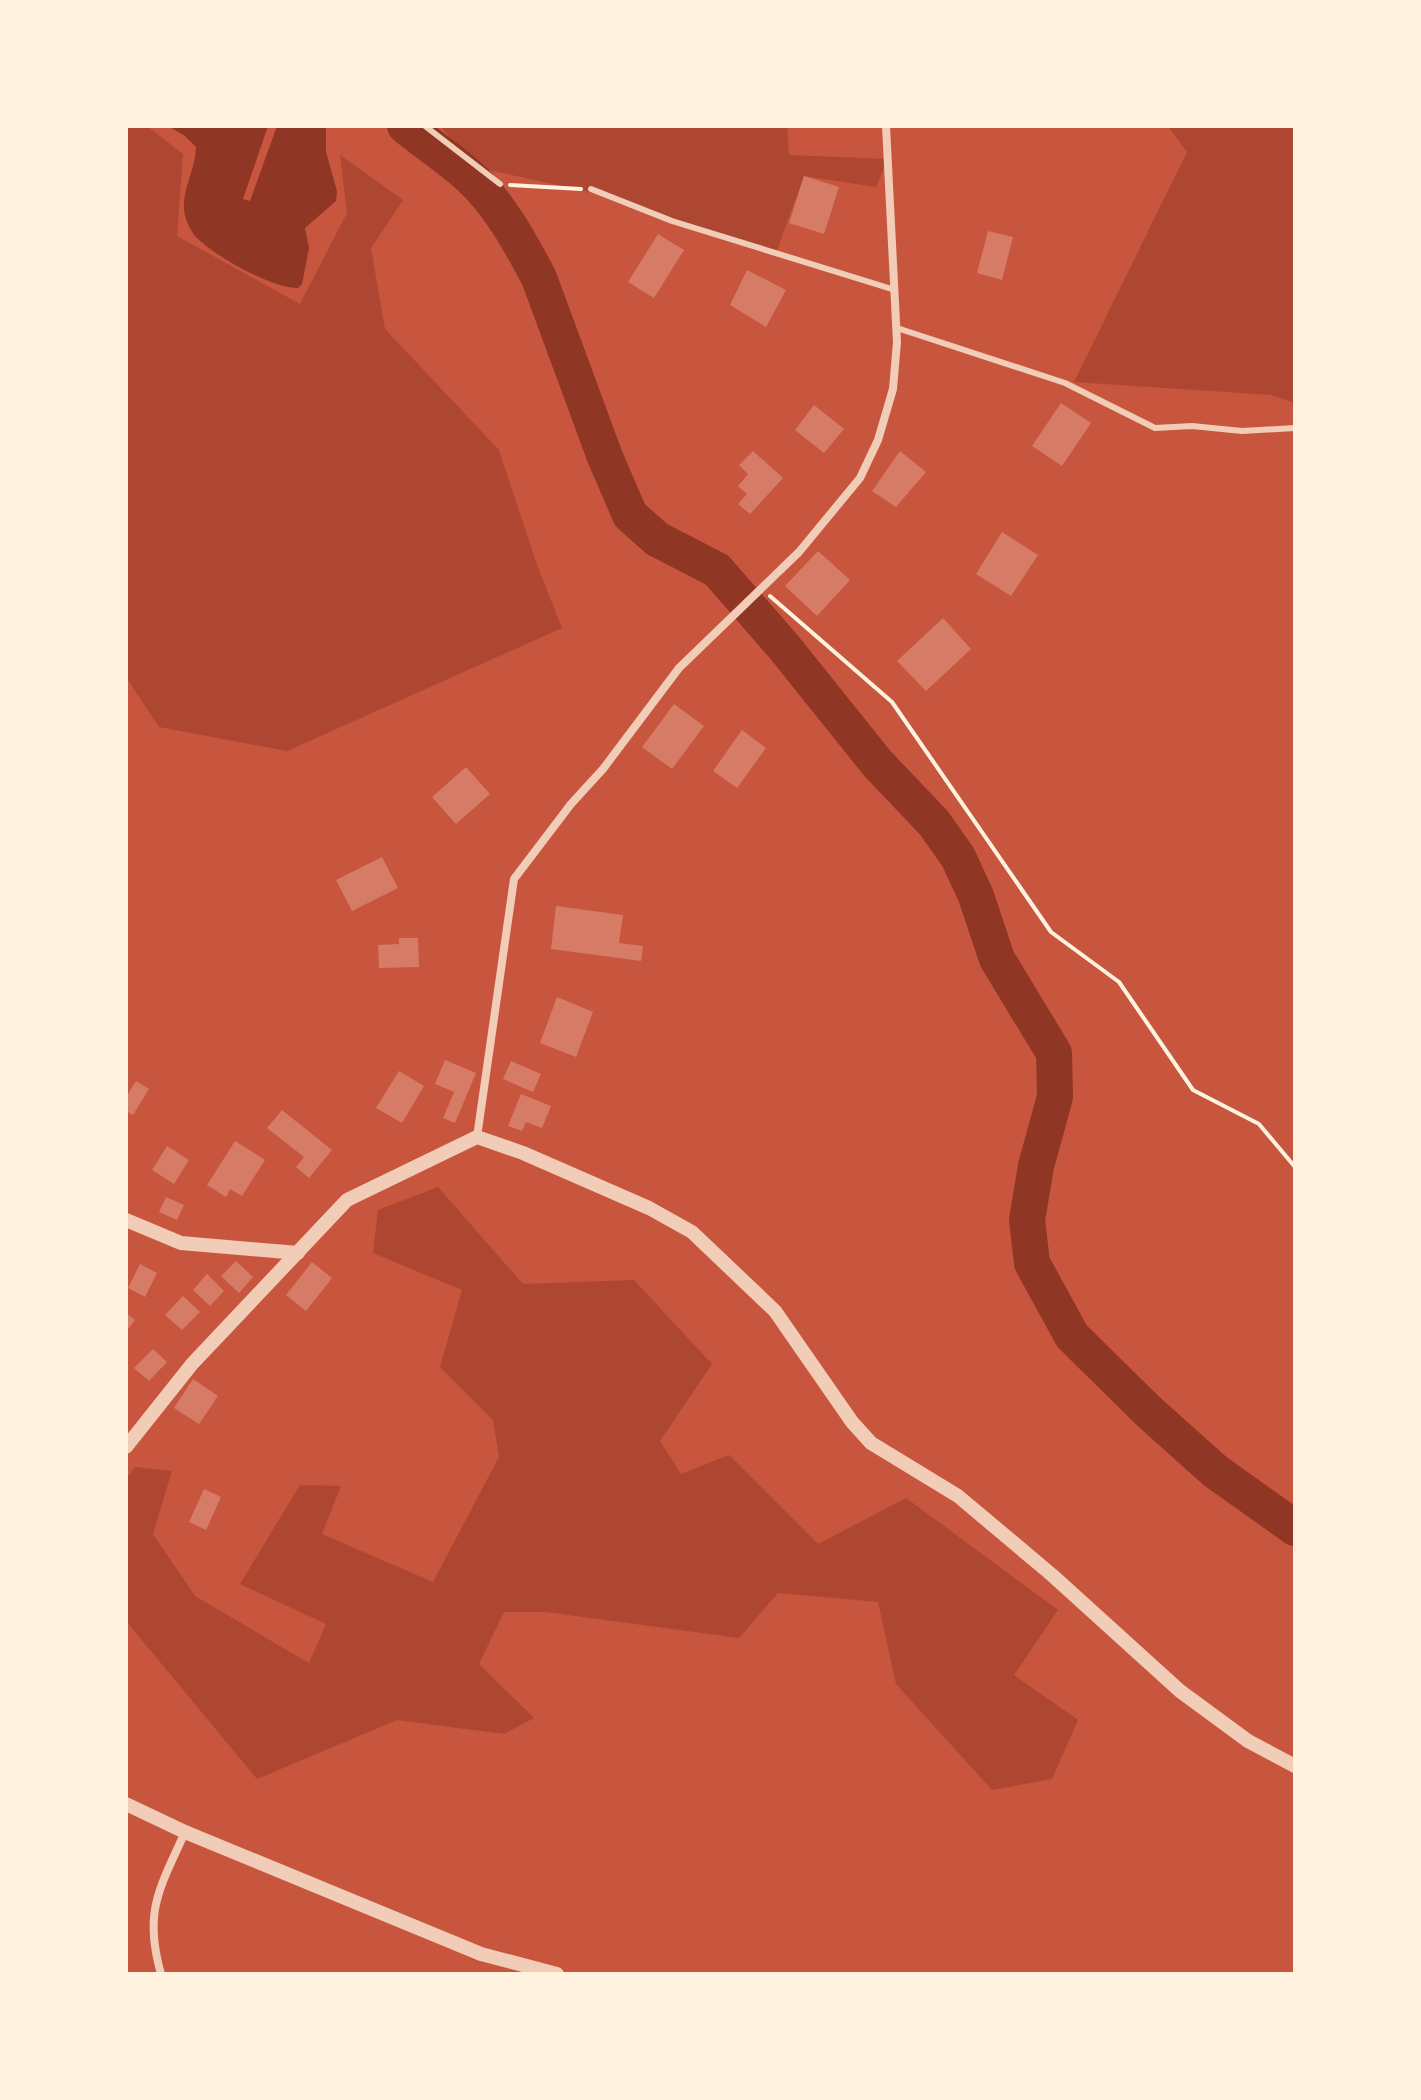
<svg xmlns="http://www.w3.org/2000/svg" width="1421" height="2100" font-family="Cabin,sans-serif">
<rect width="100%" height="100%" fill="#c8553d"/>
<g fill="#ae4732">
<polygon points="126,126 147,126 183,154 177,236 300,304 347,213 340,155 403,200 371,248 385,329 499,450 537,565 562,628 287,751 159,727 126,677"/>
<polygon points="440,126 787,126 789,155 888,159 876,187 804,176 776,253 608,196 479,168"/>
<polygon points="1168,126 1295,126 1295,403 1271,395 1074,382 1187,152"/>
<polygon points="438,1187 523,1284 634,1280 712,1364 660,1441 681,1474 729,1455 818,1544 906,1498 1058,1610 1014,1675 1078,1720 1052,1779 992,1790 896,1684 878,1602 778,1593 739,1638 546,1612 504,1612 479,1664 534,1718 504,1734 397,1720 257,1779 126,1621 126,1479 135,1467 172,1471 153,1534 195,1596 309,1663 326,1624 240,1584 300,1485 341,1486 322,1534 433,1582 499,1457 493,1420 440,1367 462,1290 373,1253 378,1210"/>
</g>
<path fill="#8f3625" d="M168 126H268L243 199 250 201 277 126H326V152L337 191 336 201 305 228 309 248 302 284 298 288C271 288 214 256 195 236 189 228 184 217 184 207 183 187 196 168 196 147L185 136Z"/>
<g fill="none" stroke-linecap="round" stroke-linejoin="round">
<path stroke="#8f3625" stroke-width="36" d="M405 126C426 143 449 158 469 176 499 203 520 242 539 278L605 457 630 515 657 539 717 570 784 647 877 763 934 823 958 857 976 896 997 959 1054 1053 1055 1097 1036 1166 1027 1220 1032 1263 1072 1336 1148 1411 1215 1471 1295 1528"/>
</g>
<g fill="#d67c66">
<polygon points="804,176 839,187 824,234 789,223"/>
<polygon points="988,231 1013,237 1002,280 977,273"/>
<polygon points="658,234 684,250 654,298 628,282"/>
<polygon points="747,270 786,290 766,327 730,305"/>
<polygon points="1061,403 1091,423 1062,466 1032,446"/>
<polygon points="814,405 844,429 824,453 795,430"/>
<polygon points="753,451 783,478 750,514 738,504 747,494 738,486 748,474 739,465"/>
<polygon points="900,451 926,472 896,507 872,491"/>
<polygon points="1002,532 1038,555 1011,596 976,574"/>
<polygon points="818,551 850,580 817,616 785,586"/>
<polygon points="943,618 971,649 926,691 897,661"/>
<polygon points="674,704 704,726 672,769 642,747"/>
<polygon points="742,730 766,748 737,788 713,771"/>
<polygon points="466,767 490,794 456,824 432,797"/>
<polygon points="382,857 398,888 352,911 336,880"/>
<polygon points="556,906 623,915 619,943 643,946 641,961 551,949"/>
<polygon points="399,938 418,938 419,967 379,968 378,945 399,944"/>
<polygon points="557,997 593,1012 576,1057 540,1043"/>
<polygon points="445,1060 476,1073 455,1123 443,1118 454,1092 435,1084"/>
<polygon points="511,1061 541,1074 533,1092 503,1079"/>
<polygon points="399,1071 424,1086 402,1123 376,1108"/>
<polygon points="136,1081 149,1089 133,1115 126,1111 126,1097"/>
<polygon points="521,1094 551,1106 542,1128 526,1122 522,1131 508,1126"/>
<polygon points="282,1110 332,1150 309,1178 296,1167 304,1157 267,1128"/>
<polygon points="235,1141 265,1160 242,1196 230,1189 226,1197 207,1185"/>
<polygon points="167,1146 189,1160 174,1184 152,1170"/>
<polygon points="166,1197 184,1205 177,1220 159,1212"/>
<polygon points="236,1261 253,1277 239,1293 221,1276"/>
<polygon points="312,1262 332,1278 306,1311 286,1295"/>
<polygon points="140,1264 157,1273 145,1297 128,1288"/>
<polygon points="207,1274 224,1291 210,1306 193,1290"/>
<polygon points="183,1296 200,1312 182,1330 165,1315"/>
<polygon points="126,1313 135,1320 126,1332"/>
<polygon points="153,1349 167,1362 149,1381 134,1368"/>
<polygon points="193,1379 218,1396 199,1424 174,1408"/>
<polygon points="204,1489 221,1497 206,1530 189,1522"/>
</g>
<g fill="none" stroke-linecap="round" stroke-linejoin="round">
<g stroke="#fff3e0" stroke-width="4">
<polyline points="510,185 581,189"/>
<polyline points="770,596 892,702 1051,932 1119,982 1193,1090 1259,1124 1295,1167"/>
</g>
<g stroke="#f1ccb7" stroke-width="6">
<polyline points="425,126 500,184"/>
<polyline points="591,189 672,221 895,290"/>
<polyline points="897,328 1065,383 1155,428 1192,426 1242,431 1295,428"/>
</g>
<g stroke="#f1ccb7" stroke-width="8">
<polyline points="477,1137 514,879 571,804 603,769 679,668 799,552 860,478 878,440 893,389 897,342 886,126"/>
<path d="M161 1974C143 1911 160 1888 185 1832"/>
</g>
<g stroke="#f1ccb7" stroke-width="14">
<polyline points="126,1220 181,1243 298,1253"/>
<polyline points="126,1447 192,1364 347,1200 477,1137 523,1153 649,1208 692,1232 775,1311 852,1422 871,1443 958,1496 1052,1575 1180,1691 1248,1741 1295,1766"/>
<polyline points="126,1804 185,1832 481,1954 557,1974"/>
</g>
</g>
<rect width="1421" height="2100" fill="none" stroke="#fff3e0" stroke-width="256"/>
</svg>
